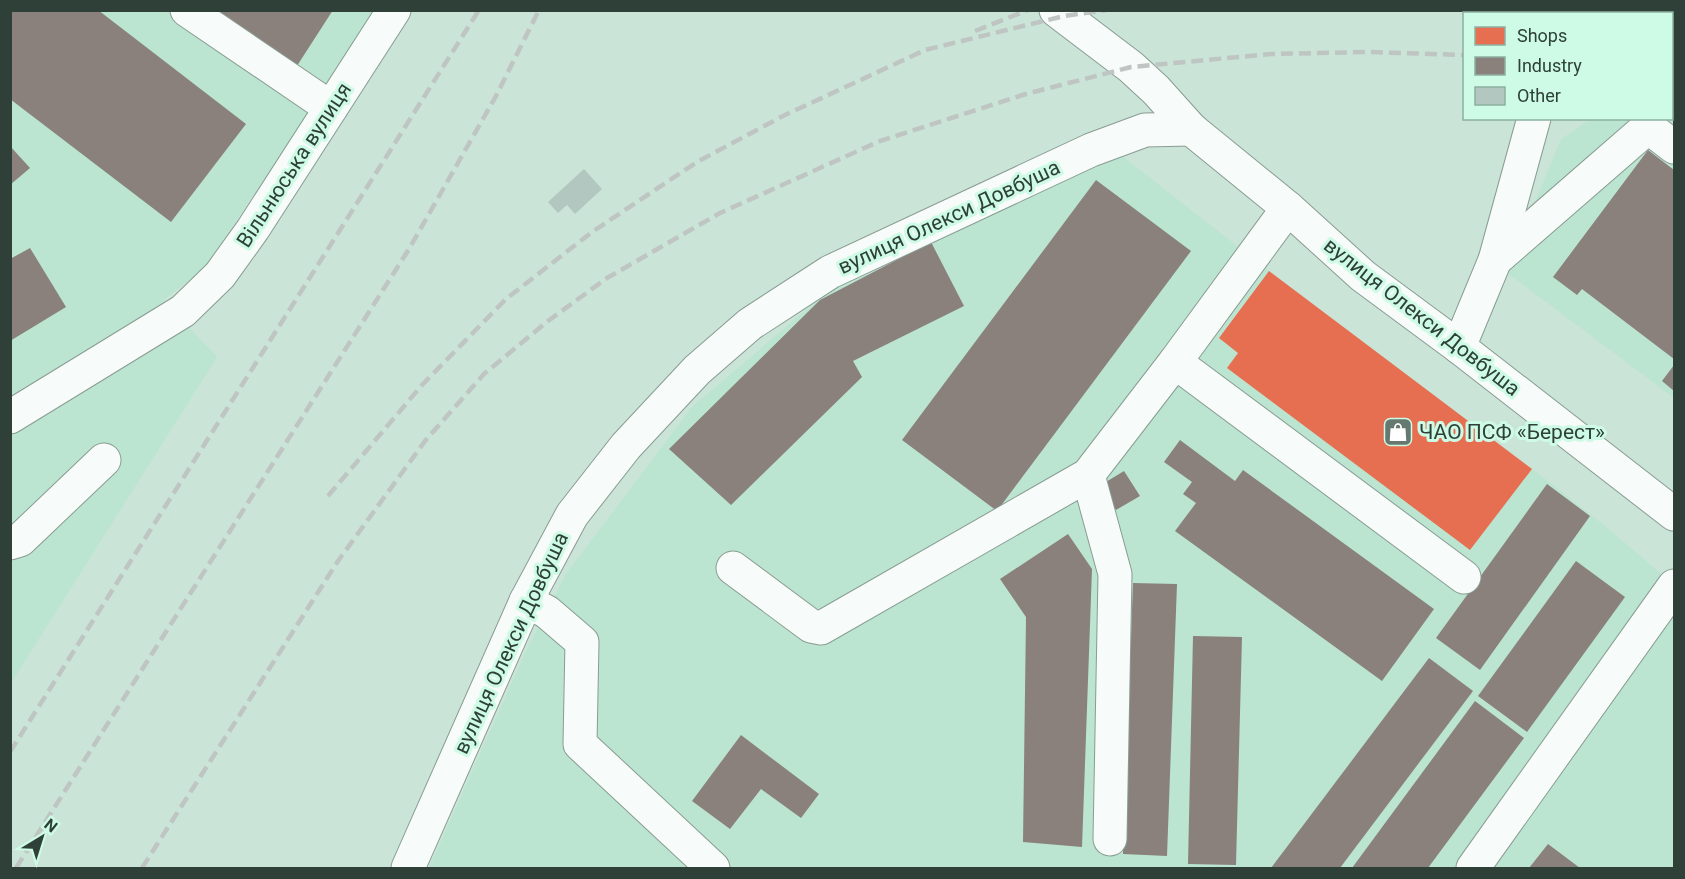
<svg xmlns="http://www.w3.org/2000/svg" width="1685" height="879" font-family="Roboto,sans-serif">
<rect width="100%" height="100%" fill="#cae4d7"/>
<g fill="#bbe5d0">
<polygon points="11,11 375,11 204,269 163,300 217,357 11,683"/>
<polygon points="1672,111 1674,111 1674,398 1506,272 1561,139 1591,119 1672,118"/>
<polygon points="1113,149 1269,271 1540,475 1610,530 1674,585 1674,868 429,868 526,651 566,574 692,407 827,292"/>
</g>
<polygon fill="#e76f51" points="1269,271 1532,469 1470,550 1227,368 1238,353 1219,338"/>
<g fill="#8a817c">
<polygon points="10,10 98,10 246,124 171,222 10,99"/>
<polygon points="205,10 333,10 295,69"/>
<polygon points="10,146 30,168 10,185"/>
<polygon points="1648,150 1674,170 1674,359 1582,289 1577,295 1553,277"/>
<polygon points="1096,180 1191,251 997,511 902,440"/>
<polygon points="931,242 964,306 853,361 862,377 731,505 669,449 820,300"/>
<polygon points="30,248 66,307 10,341 10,259"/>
<polygon points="1674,365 1674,391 1662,381"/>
<polygon points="1180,440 1235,481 1243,470 1434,609 1382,681 1175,531 1196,503 1183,494 1192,482 1164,462"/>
<polygon points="1124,471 1140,496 1116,510 1101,485"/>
<polygon points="1547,484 1590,516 1480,670 1436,638"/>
<polygon points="1068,534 1092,569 1082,847 1023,842 1026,617 1000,579"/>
<polygon points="1576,561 1625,597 1527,732 1478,696"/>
<polygon points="1133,583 1177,584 1167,856 1123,854"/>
<polygon points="1193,636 1242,637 1236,865 1188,864"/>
<polygon points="1429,658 1473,691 1340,868 1271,868"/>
<polygon points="1475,701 1524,738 1428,868 1352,868"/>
<polygon points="741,735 819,794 801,818 761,789 730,829 692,801"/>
<polygon points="1548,844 1580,868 1529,868"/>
</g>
<polygon fill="#b2c7c0" points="584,169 602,189 575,214 567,205 558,213 548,202"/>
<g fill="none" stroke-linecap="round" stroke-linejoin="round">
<g stroke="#899c93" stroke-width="35">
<g id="minor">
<polyline points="187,10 331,108"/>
<polyline points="1056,10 1131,67 1156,90 1191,129 1288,208 1363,276 1459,347 1674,514"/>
<polyline points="1562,14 1563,10"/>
<polyline points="1288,208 1175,362 1464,577"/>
<polyline points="1495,260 1648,127 1674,147"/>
<polyline points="1459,347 1495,260 1534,118"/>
<polyline points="10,417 183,311 220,275 253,229 394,10"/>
<polyline points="1088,475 1115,574 1110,839"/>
<polyline points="10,543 20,540 104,460"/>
<polyline points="733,568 811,626 821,628 1088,475 1175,362"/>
<polyline points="526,601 547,612 582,642 580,744 713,868"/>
<polyline points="408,868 526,601 572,515 626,446 697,370 750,324 830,272 1091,150 1145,130 1191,129"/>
<polyline points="1473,868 1674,586"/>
</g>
</g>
<use href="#minor" stroke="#f7fbf9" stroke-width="33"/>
<g stroke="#bec5c2" stroke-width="4.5" stroke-dasharray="12 6" stroke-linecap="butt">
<polyline points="975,31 1028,10"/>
<polyline points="1672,57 1674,57"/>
<polyline points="328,496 422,385 506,299 592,232 697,162 783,116 925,50 1064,16 1107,10"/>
<polyline points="10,752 479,10"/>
<polyline points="16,868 409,249 496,96 539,10"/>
<polyline points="142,868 338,561 425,441 484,374 548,321 607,278 720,213 880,141 1026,94 1131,67 1271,54 1369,52 1464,55"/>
</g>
</g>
<defs>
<g id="shop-square" transform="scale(1.5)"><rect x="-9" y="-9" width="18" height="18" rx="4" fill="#657970" stroke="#cdfbe5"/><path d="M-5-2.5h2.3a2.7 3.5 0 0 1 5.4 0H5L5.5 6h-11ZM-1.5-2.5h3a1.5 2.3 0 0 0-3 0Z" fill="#fff"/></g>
</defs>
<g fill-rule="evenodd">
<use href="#shop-square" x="1398" y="432"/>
</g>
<g text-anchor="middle" stroke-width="6" stroke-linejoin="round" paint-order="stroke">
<g font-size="21" fill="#2e4038" stroke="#cdfbe5">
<text transform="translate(294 165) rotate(-57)" y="7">Вільнюська вулиця</text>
<text transform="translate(949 217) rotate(-25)" y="7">вулиця Олекси Довбуша</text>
<text transform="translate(1422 317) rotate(38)" y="7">вулиця Олекси Довбуша</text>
<text transform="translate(511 643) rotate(-65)" y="7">вулиця Олекси Довбуша</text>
</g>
<g font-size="21" fill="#2e4038" stroke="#cdfbe5" text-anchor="start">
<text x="1419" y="439">ЧАО ПСФ «Берест»</text>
</g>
</g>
<rect width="1685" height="879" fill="none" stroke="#2e4038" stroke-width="24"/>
<rect x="1463" y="12" width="210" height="108" fill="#cdfbe5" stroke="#8db0a0" stroke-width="1.5"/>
<rect x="1475" y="27" width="30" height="18" fill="#e76f51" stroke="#8db0a0" stroke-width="1.5"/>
<text x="1517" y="42" font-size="18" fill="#2e4038">Shops</text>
<rect x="1475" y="57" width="30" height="18" fill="#8a817c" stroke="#8db0a0" stroke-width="1.5"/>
<text x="1517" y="72" font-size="18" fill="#2e4038">Industry</text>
<rect x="1475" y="87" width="30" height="18" fill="#b2c7c0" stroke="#8db0a0" stroke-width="1.5"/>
<text x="1517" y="102" font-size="18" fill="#2e4038">Other</text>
<g transform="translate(42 837) rotate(38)" stroke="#cdfbe5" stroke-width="4.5" paint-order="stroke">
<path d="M0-4.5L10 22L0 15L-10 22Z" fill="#2e4038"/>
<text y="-9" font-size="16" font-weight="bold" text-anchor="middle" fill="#2e4038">N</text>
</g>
</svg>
